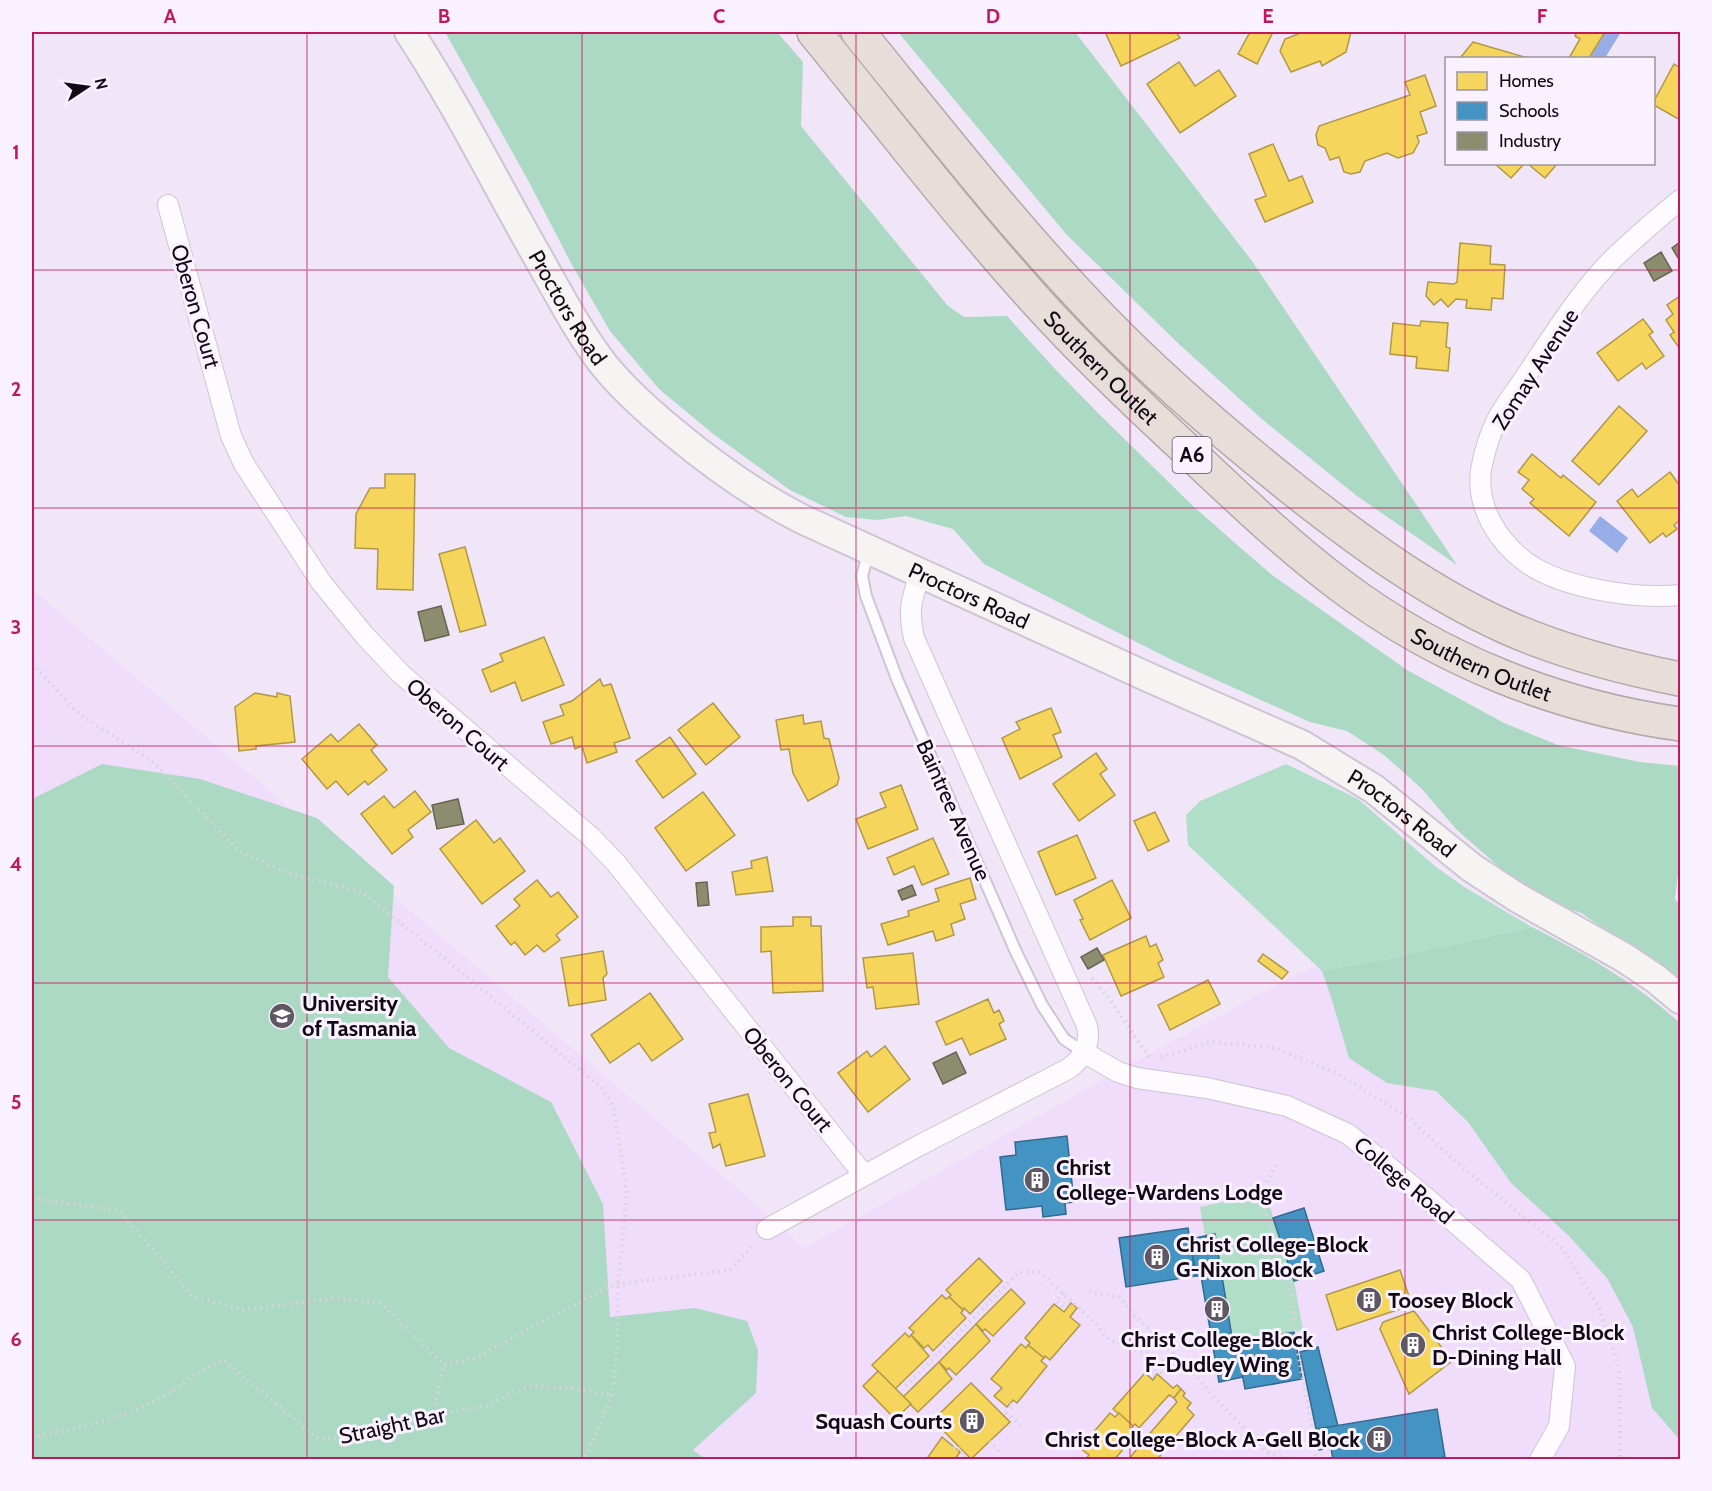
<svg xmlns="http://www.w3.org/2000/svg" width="1712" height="1491" font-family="Cabin,sans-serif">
<rect width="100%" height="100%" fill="#f1e6f8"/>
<polygon fill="#efddfb" points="32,589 758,1206 804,1248 1143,1057 1297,974 1422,920 1680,1161 1680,1459 32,1459"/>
<g fill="#b1dec8">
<polygon points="1286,764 1358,799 1436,867 1466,888 1532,927 1387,959 1322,971 1188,845 1186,815 1200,801"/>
<polygon points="1267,1192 1273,1218 1294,1281 1303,1330 1233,1343 1205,1236 1200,1207"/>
</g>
<g fill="#abd9c3">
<polygon points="445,32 777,32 803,62 801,126 948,306 964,317 1007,316 1055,369 1100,415 1193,506 1235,543 1272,575 1407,670 1504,723 1558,745 1640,762 1680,766 1680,857 1675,899 1680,905 1680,980 1581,913 1553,903 1505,872 1457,830 1421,788 1384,755 1347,731 1310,722 1174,661 1095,621 984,564 953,529 906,516 877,520 846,517 790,490 712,433 659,389 610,331 572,265 529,182"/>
<polygon points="898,32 1075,32 1252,261 1457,565 1357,496 1263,420 1181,346 1066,234"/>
<polygon points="102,764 200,779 317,818 394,886 388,977 449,1048 551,1102 603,1204 610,1317 695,1308 747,1321 758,1350 756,1393 693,1450 705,1459 32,1459 32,799"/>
<path d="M1532 927C1585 954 1636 983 1680 1023V1440L1652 1408 1633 1327 1607 1278 1568 1235 1511 1183 1468 1122 1436 1091 1387 1083 1349 1058 1331 997 1322 971 1387 959Z"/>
</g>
<g fill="#97ade7">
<polygon points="1605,32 1621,32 1605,58 1590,58"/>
<polygon points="1600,516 1628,538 1617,553 1589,531"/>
</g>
<g fill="#f6d55c" stroke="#b19847" stroke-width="1.5">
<polygon points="1105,32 1176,32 1180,38 1121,66"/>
<polygon points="1250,32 1273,32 1257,64 1238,54"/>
<polygon points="1303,32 1351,32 1346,52 1322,66 1320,61 1291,72 1280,51 1285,39"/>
<polygon points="1577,32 1605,32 1589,58 1569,58 1580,39 1575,36"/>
<polygon points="1473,42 1528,58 1460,58"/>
<polygon points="1179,62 1195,86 1219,70 1236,96 1180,133 1147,84"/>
<polygon points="1674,64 1680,68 1680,120 1654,105 1654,101"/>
<polygon points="1425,75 1436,106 1420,112 1427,133 1417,136 1419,142 1413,153 1398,158 1387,153 1365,161 1360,172 1351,174 1344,172 1339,157 1330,160 1325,148 1318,145 1316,135 1319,126 1410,95 1405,82"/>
<polygon points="1273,144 1289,181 1302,176 1313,202 1265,222 1255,200 1266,196 1249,154"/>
<polygon points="1495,164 1524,164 1511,178"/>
<polygon points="1528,164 1557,164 1545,178"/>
<polygon points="1460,243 1491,246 1490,264 1505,265 1503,299 1492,298 1491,310 1466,308 1467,300 1456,299 1448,307 1441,299 1434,305 1426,296 1428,282 1454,284 1457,282"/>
<polygon points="1680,296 1680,349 1670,335 1674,332 1666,320 1673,314 1667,305"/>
<polygon points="1643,319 1653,332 1649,335 1664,356 1646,369 1642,363 1618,381 1597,353"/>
<polygon points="1421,321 1448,323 1446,347 1450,348 1448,371 1416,368 1417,357 1390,354 1393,323 1420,326"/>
<polygon points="1619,406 1647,431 1599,485 1572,461"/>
<polygon points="1532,454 1561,478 1563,475 1596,502 1569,536 1530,503 1534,499 1522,489 1529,480 1518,472"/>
<polygon points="1670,472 1680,486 1680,520 1674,525 1677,529 1666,537 1663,533 1650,543 1617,501 1632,489 1638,497"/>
<polygon points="385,474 415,474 413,590 377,589 378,549 355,548 356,514 370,488 385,488"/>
<polygon points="465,547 486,625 460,632 439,554"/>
<polygon points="544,637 564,685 522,701 515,682 491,692 482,670 503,661 500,654"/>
<polygon points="600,679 603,686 611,684 630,738 614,743 617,752 587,763 582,746 575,749 572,737 551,744 543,722 564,715 560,705 572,701"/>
<polygon points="255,693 277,697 277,693 290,696 295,742 256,746 256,749 239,751 235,707"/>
<polygon points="713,703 740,737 706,765 678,730"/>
<polygon points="1051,708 1061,732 1053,735 1062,757 1020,779 1002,738 1020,729 1016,722"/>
<polygon points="803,715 804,724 821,721 824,738 829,739 839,778 837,785 808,801 793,773 789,749 781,750 776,720"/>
<polygon points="359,724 377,745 371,750 387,770 368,785 365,781 348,795 336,781 327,789 302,759 331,734 338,742"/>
<polygon points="670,737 696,774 663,798 636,761"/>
<polygon points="1096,753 1107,769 1100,774 1115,795 1079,821 1053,784"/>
<polygon points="901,785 918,829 868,849 856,819 886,807 880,793"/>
<polygon points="415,791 431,812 408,830 413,837 392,854 361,814 384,796 394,808"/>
<polygon points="703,792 735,835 686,871 655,828"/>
<polygon points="1155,812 1169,841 1148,851 1134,821"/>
<polygon points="476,820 494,843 500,838 525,871 482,904 440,849"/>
<polygon points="1077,835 1096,878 1056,895 1038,852"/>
<polygon points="933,838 949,874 922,885 914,866 894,875 887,858"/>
<polygon points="767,857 773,891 736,895 732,872 752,868 751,861"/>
<polygon points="970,878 976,899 960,904 965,919 951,924 954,935 936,941 933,931 888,945 881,924 909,916 908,911 939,901 935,889"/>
<polygon points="537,880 551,897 558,892 578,917 556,935 560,940 544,952 537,945 525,955 515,942 511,945 496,926 520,906 514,899"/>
<polygon points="1112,880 1131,918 1090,940 1080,920 1083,919 1074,900"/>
<polygon points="793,917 811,917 811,926 821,926 823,991 773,993 771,951 761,952 761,927 793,926"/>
<polygon points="1146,936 1150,947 1156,944 1163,960 1158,963 1164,977 1121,996 1103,955"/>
<polygon points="603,951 607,974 603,978 606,1000 569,1006 561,958"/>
<polygon points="913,953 919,1004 876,1009 873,987 867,988 863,958"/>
<polygon points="1263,954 1288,972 1282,979 1258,961"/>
<polygon points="1208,980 1220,1004 1170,1030 1158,1005"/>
<polygon points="650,993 683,1039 652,1061 639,1043 610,1063 591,1035"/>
<polygon points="988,999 994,1013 999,1010 1004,1021 999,1024 1006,1039 970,1055 962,1038 946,1045 936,1022"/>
<polygon points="885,1046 910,1079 868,1112 838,1073 867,1051 871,1057"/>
<polygon points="748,1094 765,1156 726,1166 720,1144 713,1148 709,1133 716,1132 709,1104"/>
<polygon points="979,1258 1002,1281 970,1314 964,1308 963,1310 949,1297 951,1295 946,1290"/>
<polygon points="1400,1270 1412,1305 1337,1330 1326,1295"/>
<polygon points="1011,1289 1025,1303 993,1336 985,1329 983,1331 976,1324"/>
<polygon points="942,1295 946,1299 949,1297 963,1310 961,1313 966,1318 933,1351 928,1345 924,1348 911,1335 914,1332 909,1328"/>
<polygon points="1071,1303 1077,1308 1070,1317 1080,1325 1050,1360 1045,1356 1044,1358 1028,1345 1030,1343 1025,1338 1054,1304 1064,1312"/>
<polygon points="1414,1311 1452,1361 1409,1394 1380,1329 1383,1322"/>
<polygon points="976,1324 990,1341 956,1375 949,1368 947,1370 939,1362"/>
<polygon points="905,1333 909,1337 911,1335 929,1356 895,1389 872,1365"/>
<polygon points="1021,1344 1026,1348 1028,1345 1044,1358 1041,1361 1047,1366 1017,1403 1013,1400 1007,1407 994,1396 1002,1388 991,1379"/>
<polygon points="939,1362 952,1379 918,1412 903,1397"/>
<polygon points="878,1371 911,1404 895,1419 863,1386"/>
<polygon points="1145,1373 1153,1380 1157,1374 1173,1388 1177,1385 1181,1389 1174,1398 1169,1395 1139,1428 1135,1424 1133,1426 1113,1409"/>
<polygon points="971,1383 1010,1422 971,1459 933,1420"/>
<polygon points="1181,1389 1185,1393 1183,1396 1191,1403 1187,1408 1194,1415 1165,1449 1157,1443 1155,1445 1146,1438 1177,1402 1174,1398"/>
<polygon points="1110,1413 1115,1417 1119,1413 1133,1426 1131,1429 1136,1434 1114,1460 1085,1460 1089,1455 1080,1448"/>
<polygon points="942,1437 960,1452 954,1460 926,1460"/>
<polygon points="1146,1438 1155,1445 1152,1448 1161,1455 1157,1460 1128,1460"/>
</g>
<g fill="#4393c3" stroke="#346a8f" stroke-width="1.5">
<polygon points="1067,1136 1074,1202 1065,1203 1066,1214 1043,1217 1042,1206 1006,1210 1000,1157 1016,1155 1015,1142"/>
<polygon points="1304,1208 1324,1271 1294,1281 1273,1218"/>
<polygon points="1188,1228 1196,1276 1126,1287 1119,1238"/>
<polygon points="1215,1234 1233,1343 1236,1342 1243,1377 1219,1382 1201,1276 1196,1276 1190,1239"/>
<polygon points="1294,1332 1302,1379 1245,1389 1236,1342"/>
<polygon points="1318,1347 1338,1426 1316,1429 1300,1352"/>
<polygon points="1437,1409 1445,1457 1428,1460 1333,1460 1331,1448 1319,1450 1316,1429"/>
</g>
<g fill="#8c8c6e" stroke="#676553" stroke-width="1.5">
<polygon points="1680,242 1680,261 1672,248"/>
<polygon points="1661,252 1672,271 1654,281 1644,263"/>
<polygon points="441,606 449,635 425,641 418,612"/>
<polygon points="458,799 464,824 437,829 432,805"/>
<polygon points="707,882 709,905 698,906 696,883"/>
<polygon points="912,885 916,895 902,900 898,891"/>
<polygon points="1097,948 1104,960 1088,969 1081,957"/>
<polygon points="956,1052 966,1073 943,1084 933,1063"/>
</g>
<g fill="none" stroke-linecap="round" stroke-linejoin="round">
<g stroke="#cdc5d3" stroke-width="14">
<polyline id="lane" points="869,551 862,576 866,596 897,679 1016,952 1042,1005 1064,1039 1085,1053"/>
</g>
<g stroke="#cdc5d3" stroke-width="22">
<g id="street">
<path d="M1680 200C1658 218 1636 237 1615 257 1582 289 1554 334 1528 373 1518 388 1506 403 1498 418 1490 433 1484 453 1481 470 1476 507 1498 542 1527 563 1565 589 1635 599 1680 595"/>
<polyline points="168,205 231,436 244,464 321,582 365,636 401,674 591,837 616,863 864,1175"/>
<polyline points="1085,1053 1118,1072 1137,1078 1207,1088 1287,1106 1348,1134 1416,1189 1521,1280 1565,1366 1559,1426 1540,1460"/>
<path d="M767 1229 920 1145 1068 1069C1083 1058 1091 1045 1087 1026L914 638C908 611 911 600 920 574"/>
</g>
</g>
<g stroke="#cdc5d3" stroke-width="32">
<g id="secondary">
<path id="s1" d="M409 32C457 105 496 184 540 261 560 296 579 333 604 365 624 390 648 411 672 431 714 466 756 496 804 520L1150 678 1302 745 1374 789 1472 868 1518 898 1623 957 1656 979 1680 999"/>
</g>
</g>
<g stroke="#b4a7a8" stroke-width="36">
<g id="highway">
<path id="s2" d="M814 32C888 123 960 217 1039 304 1087 357 1138 405 1190 453 1239 499 1287 545 1340 585 1439 660 1558 707 1680 724"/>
<path d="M858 32C937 129 1014 228 1101 318 1162 381 1230 439 1298 493 1363 544 1430 593 1506 627 1562 652 1620 667 1680 679"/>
</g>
</g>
<g stroke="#d8d4da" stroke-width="4" stroke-dasharray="1.5 4.5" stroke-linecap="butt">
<polyline points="32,664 79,714 153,762 239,851 291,874 364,893 602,1088 614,1108 627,1194 618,1284 617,1353 612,1395 590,1448 582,1460"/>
<polyline points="1092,978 1111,1001 1149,1057"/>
<polyline points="1161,1057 1210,1042 1276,1048 1338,1074 1408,1117 1457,1163 1562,1248 1599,1307 1619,1367 1620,1460"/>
<polyline points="1276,1165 1260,1194 1291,1293 1298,1352 1312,1428 1316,1460"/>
<polyline points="32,1198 119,1211 193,1296 242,1310 335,1298 380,1303 444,1365 475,1358 606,1288 618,1284 730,1270 752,1246"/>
<polyline points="1089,1292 1120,1297 1133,1314 1191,1369 1215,1398 1268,1452 1287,1460"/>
<polyline points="1063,1293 1056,1301 1066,1310"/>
<polyline points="1155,1376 1151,1372 1155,1368 1163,1375 1179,1359"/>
<polyline points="906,1386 1019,1272 1040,1272 1096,1324 1109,1340 1162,1359 1170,1368"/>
<polyline points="1011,1403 1013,1406 1007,1413 1021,1425"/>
<polyline points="432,1417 444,1365"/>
<path d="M32 1437C74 1429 117 1420 156 1400 181 1388 196 1369 224 1360L318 1439 359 1437 440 1414 486 1406 528 1386 571 1388 612 1395"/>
<polyline points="990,1441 1000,1452"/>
<polyline points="954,1448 956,1446 966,1457 963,1460"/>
</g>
<use href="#lane" stroke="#fdfbfe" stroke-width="10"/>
<use href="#street" stroke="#fdfbfe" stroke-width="20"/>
<use href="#secondary" stroke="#f6f3f3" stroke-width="28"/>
<use href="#highway" stroke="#e7ded9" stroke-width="33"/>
</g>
<path fill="none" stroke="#c2185b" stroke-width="1.5" stroke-opacity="0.55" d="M307 32V1460M582 32V1460M856 32V1460M1130 32V1460M1405 32V1460M32 270H1680M32 508H1680M32 746H1680M32 983H1680M32 1220H1680"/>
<defs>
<g id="university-disc" transform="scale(1.35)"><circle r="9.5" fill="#5f5764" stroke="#f9f1fe"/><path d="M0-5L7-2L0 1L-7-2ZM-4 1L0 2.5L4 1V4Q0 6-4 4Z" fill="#fff"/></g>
<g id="building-disc" transform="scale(1.35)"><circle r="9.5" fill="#5f5764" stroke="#f9f1fe"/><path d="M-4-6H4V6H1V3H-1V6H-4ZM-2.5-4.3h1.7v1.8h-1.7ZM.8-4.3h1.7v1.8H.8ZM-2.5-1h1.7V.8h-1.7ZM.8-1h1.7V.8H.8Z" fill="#fff"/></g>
</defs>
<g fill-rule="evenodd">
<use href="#university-disc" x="282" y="1016"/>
<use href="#building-disc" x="1037" y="1180"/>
<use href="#building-disc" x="1157" y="1257"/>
<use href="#building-disc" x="1369" y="1300"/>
<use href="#building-disc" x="1217" y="1309"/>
<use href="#building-disc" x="1413" y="1345"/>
<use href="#building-disc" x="972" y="1421"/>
<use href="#building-disc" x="1379" y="1439"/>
</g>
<g text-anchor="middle" stroke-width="6" stroke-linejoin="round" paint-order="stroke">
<rect fill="#f9f1fe" stroke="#574f5b" stroke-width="1.5" x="1172.5" y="437" width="39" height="36" rx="4.5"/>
<g font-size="21" font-weight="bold" fill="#110a15">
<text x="1192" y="462">A6</text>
</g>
<g font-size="22" fill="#110a15" stroke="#f9f1fe">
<text transform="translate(196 306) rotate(74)" y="8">Oberon Court</text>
<text dy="8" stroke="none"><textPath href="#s1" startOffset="318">Proctors Road</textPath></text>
<text dy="8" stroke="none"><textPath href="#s2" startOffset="442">Southern Outlet</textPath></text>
<text transform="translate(1535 369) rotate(-57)" y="8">Zomay Avenue</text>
<text dy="8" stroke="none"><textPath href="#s1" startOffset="822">Proctors Road</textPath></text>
<text dy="8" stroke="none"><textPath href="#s2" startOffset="928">Southern Outlet</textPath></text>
<text transform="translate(458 724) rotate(41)" y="8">Oberon Court</text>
<text transform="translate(954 810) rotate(66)" y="8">Baintree Avenue</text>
<text dy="8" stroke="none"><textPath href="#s1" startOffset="1308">Proctors Road</textPath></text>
<text transform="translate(788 1079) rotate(51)" y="8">Oberon Court</text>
<text transform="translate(1404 1180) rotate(40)" y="8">College Road</text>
<text transform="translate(392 1425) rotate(-12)" y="8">Straight Bar</text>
</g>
<g font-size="22" font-weight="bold" fill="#110a15" stroke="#f9f1fe" text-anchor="start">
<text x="302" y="1011">University<tspan x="302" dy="25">of Tasmania</tspan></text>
<text x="1056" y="1175">Christ<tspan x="1056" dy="25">College-Wardens Lodge</tspan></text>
<text x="1176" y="1252">Christ College-Block<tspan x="1176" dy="25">G-Nixon Block</tspan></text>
<text x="1388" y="1308">Toosey Block</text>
<text x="1432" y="1340">Christ College-Block<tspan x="1432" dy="25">D-Dining Hall</tspan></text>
<text x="1217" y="1347" text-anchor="middle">Christ College-Block<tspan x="1217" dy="25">F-Dudley Wing</tspan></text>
<text x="952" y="1429" text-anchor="end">Squash Courts</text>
<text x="1360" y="1447" text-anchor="end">Christ College-Block A-Gell Block</text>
</g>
</g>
<rect width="1712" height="1491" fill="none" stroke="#f9f1fe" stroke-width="66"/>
<rect x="1445" y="57" width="210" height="108" fill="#f9f1fe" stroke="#9c95a1" stroke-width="1.5"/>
<rect x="1457" y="72" width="30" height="18" fill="#f6d55c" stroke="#9c95a1" stroke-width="1.5"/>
<text x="1499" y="87" font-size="18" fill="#110a15">Homes</text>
<rect x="1457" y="102" width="30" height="18" fill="#4393c3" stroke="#9c95a1" stroke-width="1.5"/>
<text x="1499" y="117" font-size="18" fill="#110a15">Schools</text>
<rect x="1457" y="132" width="30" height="18" fill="#8c8c6e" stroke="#9c95a1" stroke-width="1.5"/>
<text x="1499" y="147" font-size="18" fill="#110a15">Industry</text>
<g transform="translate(87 87) rotate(77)" stroke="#f9f1fe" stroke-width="4.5" paint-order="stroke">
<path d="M0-4.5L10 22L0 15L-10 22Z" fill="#110a15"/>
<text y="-9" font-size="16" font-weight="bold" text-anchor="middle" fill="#110a15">N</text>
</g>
<rect x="33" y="33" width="1646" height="1425" fill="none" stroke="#c2185b" stroke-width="2"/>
<g font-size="20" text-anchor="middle" font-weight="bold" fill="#c2185b">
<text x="170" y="23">A</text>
<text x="444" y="23">B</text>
<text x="719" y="23">C</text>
<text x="993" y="23">D</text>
<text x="1268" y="23">E</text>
<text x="1542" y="23">F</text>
<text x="16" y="159">1</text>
<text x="16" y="396">2</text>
<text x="16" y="634">3</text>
<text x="16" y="871">4</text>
<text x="16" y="1109">5</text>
<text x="16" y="1346">6</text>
</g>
</svg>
